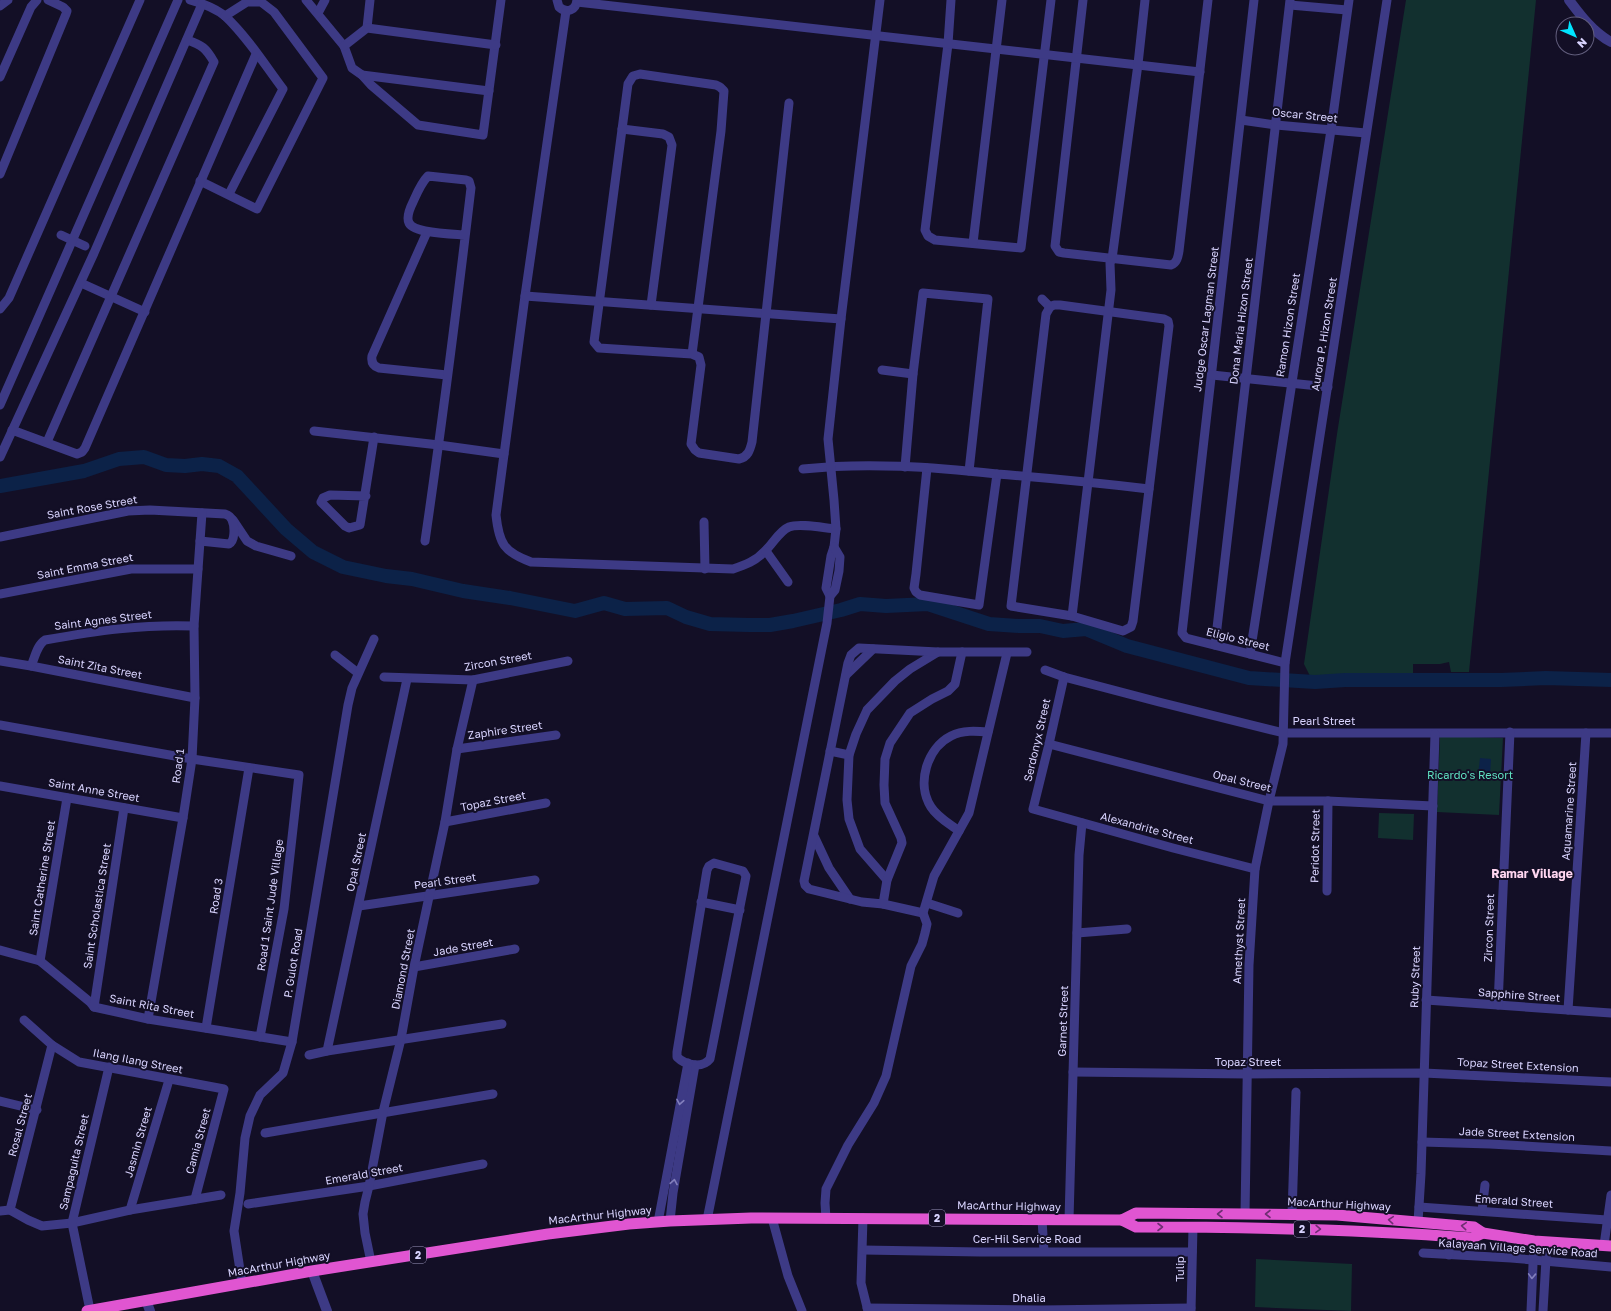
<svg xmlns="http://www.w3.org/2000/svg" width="1611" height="1311" font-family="'Golos Text',sans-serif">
<rect width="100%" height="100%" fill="#130f26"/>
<g fill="#12302f">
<polygon points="1406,0 1536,0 1469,672 1451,672 1449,662 1440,664 1413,664 1413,674 1312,680 1304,664 1337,434"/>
<polygon points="1440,736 1503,738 1499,815 1437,812"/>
<polygon points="1379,813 1414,814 1413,840 1378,838"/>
<polygon points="1256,1259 1352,1264 1351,1311 1255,1307"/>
</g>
<polygon fill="#0c2248" points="1480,758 1491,759 1490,776 1478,775"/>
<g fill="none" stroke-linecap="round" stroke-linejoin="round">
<polyline stroke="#0c2248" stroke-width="14" points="0,486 84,471 119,459 144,457 166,465 185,466 202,464 219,466 237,476 286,529 313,552 343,567 386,576 412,579 463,591 510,598 575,611 604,603 625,609 667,608 686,617 710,624 749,625 770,625 793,621 841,610 860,604 886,606 928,604 989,624 1019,626 1040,626 1063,631 1086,629 1127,646 1249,678 1315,682 1345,680 1501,680 1546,678 1611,680"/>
<g stroke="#3d3a85" stroke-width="9">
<path d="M190 0C201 3 217 9 226 17 248 38 265 65 283 89L229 194"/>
<polyline points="306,0 344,46 352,68 362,75 371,85 418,125 483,135 501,0"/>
<path d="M557 0 559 7C567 14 576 10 577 0"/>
<polyline points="951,0 948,44 925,230 928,236 935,240 1021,248 1051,0"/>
<path d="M1083 0 1055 246 1059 252 1064 253 1171 265C1177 263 1178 257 1179 251L1208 0"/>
<polyline points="1254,0 1182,633 1186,638 1285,663"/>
<polyline points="577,2 1200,72"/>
<polyline points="1290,5 1347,10"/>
<polyline points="0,6 8,0"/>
<path d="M566 11 525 296 496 515C499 544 504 552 531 562L733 569C745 565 756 561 765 551 773 544 779 531 789 527 800 523 824 528 836 529"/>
<polyline points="318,13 325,0"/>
<polyline points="367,28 370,0"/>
<polyline points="344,46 367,28 496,45"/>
<polyline points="362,75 489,91"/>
<polyline points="0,77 31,7 37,0"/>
<polyline points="1241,120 1276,125 1366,133"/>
<polyline points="622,129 663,134 669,137 672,145 651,305"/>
<polyline points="0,174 66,14 67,11 63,7 48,0"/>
<polyline points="200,181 257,209 323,78 274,12 261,2 247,2 225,16"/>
<path d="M427 232 372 356C371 362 373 366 379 368L447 375"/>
<polyline points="61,235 85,246"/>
<polyline points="973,243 1002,0"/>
<polyline points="81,283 145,312"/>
<polyline points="525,296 841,319"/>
<polyline points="1042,299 1050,307"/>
<polygon points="1054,305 1060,305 1164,319 1168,321 1169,326 1133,621 1131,627 1123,631 1072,616 1011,606 1046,314 1050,307"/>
<polyline points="0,309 9,298 140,0"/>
<path d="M692 354 721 131 724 91 720 87 716 85 640 74 633 76 628 84 594 342 599 348 692 354 699 357 701 365 691 444 695 450 699 453 739 459C748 457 750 450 752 442L789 103"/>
<polyline points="882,370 913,374"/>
<polyline points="1212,375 1328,387"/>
<polyline points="0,405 178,0"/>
<path d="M12 430 77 454 82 452 85 448C143 317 198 185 256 54"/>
<polyline points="314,431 439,445 504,454"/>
<path d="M47 442 214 62C206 48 202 45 187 40"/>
<polyline points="0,457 94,253 202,4"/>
<polyline points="905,467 913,374 923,293 988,299 969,471"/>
<polyline points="927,468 916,574 914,588 916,592 920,595 979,605 997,474"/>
<path d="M803 469C867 462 933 467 997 474 1048 478 1098 483 1149 489"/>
<polyline points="366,496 330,495 323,498 321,502 345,526 349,528 360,525 374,437"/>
<polyline points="233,520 247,541 256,546 291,556"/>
<polyline points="704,522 705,569"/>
<path d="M0 537 128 511 150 510 225 514C228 515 231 517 232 520 235 527 235 541 229 544L200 541"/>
<path d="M425 541C442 424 457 306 471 188L469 181 466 180 428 176C421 183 417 193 413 202 410 208 406 217 409 223 415 234 454 234 465 235"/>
<polyline points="766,551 788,582"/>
<polyline points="0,594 131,569 198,569"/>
<polyline points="830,596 826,588 831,556 834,547 836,529 834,500 828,439 841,319 880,0"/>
<polyline points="1072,616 1111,290 1110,263 1112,259 1138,64 1145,0"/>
<polyline points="1215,645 1290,0"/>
<polyline points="1250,654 1331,130 1349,0"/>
<polyline points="335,655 358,673"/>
<polyline points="0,661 31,666 195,698"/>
<path d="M31 666C35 657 37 645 45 640 96 631 143 624 194 626"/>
<polyline points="1045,670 1064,677 1159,702 1284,733 1611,733"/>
<polyline points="846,675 873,649"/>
<polyline points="384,677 473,680 568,661"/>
<polyline points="1064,677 1049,744 1033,809 1173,848 1255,869"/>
<polyline points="0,725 192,759 299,775 284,909 260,1037"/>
<polyline points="1049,744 1269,801 1328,801 1433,806"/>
<polyline points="457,749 556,735"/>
<polyline points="830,751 849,755"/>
<polyline points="0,786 183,818"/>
<polyline points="445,822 546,803"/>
<path d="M959 831C950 824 938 818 931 807 916 784 927 748 951 736 963 730 976 731 988 732"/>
<polyline points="814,836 829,868 850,899"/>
<path d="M714 863 743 871 746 876 710 1059C702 1069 685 1065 677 1057V1052L707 870 709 866Z"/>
<polyline points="887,880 860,849 849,819 847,800 849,755 856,734 867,710 895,681 910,669 938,652"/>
<polyline points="1327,891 1328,801"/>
<polyline points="701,902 740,910"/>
<polyline points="927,903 958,913"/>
<polyline points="883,904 887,880 902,843 901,838 885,803 884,785 885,759 890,743 910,713 932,699 948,691 955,684 962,652"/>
<polyline points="359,906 535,880"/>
<polyline points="923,913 883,904 862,902 809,889 805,885 804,881 848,663 851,655 859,648 938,652 1027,652"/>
<polyline points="1077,933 1127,929"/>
<polyline points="0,950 40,961 90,1002 94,1007 148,1019 292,1042"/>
<polyline points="40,961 67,798"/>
<polyline points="414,967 515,949"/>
<polyline points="1426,1000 1611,1013"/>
<polyline points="1498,1005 1510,732"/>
<polyline points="94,1007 124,808"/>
<polyline points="1568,1010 1586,733"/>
<polyline points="148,1019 183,818 192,759 195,698 194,626 202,513"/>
<polyline points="24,1020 52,1045 79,1062 224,1089 195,1199"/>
<polyline points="206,1028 249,768"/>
<polyline points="327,1051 407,679"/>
<polyline points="309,1055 327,1051 502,1024"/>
<polyline points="1073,1072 1247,1074 1424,1073 1611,1082"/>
<polyline points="0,1101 37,1110"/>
<polyline points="265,1133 493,1094"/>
<polyline points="1422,1142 1490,1144 1611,1151"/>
<polyline points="248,1204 369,1186 483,1164"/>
<polyline points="1419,1207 1607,1220"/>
<polyline points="10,1210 52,1045"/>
<polyline points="130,1210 169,1080"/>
<polyline points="0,1211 10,1210 28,1220 42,1226 72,1223 130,1210 221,1195"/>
<polyline points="1482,1211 1485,1185"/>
<polyline points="1245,1214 1249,965 1255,869 1269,801 1283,744 1285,663 1387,0"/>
<polyline points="1292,1214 1296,1092"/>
<polyline points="772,1218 788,1276 802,1311"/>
<polyline points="863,1218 861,1283 868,1311"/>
<polyline points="826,1219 825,1203 826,1189 848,1145 874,1103 886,1076 911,966 922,944 925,933 927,924 923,913 934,876 969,813 1007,653"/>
<polyline points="707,1220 827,623 830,596 835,590 839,571 840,557 834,547"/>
<polyline points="1042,1220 1044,1251"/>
<polyline points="1069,1220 1079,855 1082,823"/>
<polyline points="670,1221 673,1193 695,1065"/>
<polyline points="658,1222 688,1063"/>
<polyline points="1418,1222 1421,1174 1435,734"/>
<polyline points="1604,1245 1611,1195"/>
<polyline points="863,1250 980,1252 1192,1252"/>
<polyline points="1423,1253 1511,1258 1611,1267"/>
<polyline points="1449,1255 1449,1236"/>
<polyline points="371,1262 365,1233 363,1214 365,1202 369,1186 383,1112 401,1039 414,967 445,822 457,749 473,680"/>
<polyline points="242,1283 234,1231 240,1193 245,1138 250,1116 260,1095 283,1073 292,1042 348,705 352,688 374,639"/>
<polyline points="867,1308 1041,1310 1191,1308"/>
<polyline points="90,1310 72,1223 109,1067"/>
<polyline points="1191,1311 1193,1227"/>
<polyline points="1531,1311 1534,1241"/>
<polyline points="1543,1311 1547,1242"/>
</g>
<g stroke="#3d3a85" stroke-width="10">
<path d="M1569 0C1581 16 1593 32 1611 42"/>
<polyline points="312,1271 327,1311"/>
<polyline points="146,1300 150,1311"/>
</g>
<g stroke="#e055d1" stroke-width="11">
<polyline points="1122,1220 1136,1213 1337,1215 1474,1227 1483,1233 1534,1241 1611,1246"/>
<path d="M87 1311 312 1271 548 1234 629 1224 670 1221 751 1218 1122 1220 1136 1227C1248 1227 1360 1229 1472 1238L1483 1233"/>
</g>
</g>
<defs><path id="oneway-chevron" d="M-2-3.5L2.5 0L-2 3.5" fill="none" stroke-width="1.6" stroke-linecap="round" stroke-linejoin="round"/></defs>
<g stroke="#837fbc">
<use href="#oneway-chevron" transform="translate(680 1102) rotate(100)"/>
<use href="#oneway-chevron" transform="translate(674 1182) rotate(-80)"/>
<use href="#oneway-chevron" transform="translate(1532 1276) rotate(92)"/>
</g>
<g stroke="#6f2e73">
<use href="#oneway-chevron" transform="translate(1220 1214) rotate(-180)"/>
<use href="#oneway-chevron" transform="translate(1268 1214) rotate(-180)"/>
<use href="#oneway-chevron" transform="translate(1391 1220) rotate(-175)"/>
<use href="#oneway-chevron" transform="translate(1464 1226) rotate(-175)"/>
<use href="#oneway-chevron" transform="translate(1160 1227)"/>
<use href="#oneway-chevron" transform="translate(1318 1229) rotate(2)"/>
</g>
<g text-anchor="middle" stroke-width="4" stroke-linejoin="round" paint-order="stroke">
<g fill="#130f26" stroke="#9e99be" stroke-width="1">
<rect x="929" y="1210" width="16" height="16" rx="3"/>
<rect x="1294" y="1221" width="16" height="16" rx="3"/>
<rect x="410" y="1247" width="16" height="16" rx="3"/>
</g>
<g font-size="10" font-weight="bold" fill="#d9d4ff">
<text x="937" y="1222">2</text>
<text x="1302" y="1233">2</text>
<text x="418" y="1259">2</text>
</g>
<g font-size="11" fill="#d9d4ff" stroke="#130f26">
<text transform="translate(1305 115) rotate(6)" y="4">Oscar Street</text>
<text transform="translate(1206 319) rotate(-83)" y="4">Judge Oscar Lagman Street</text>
<text transform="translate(1241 321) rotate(-83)" y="4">Dona Maria Hizon Street</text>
<text transform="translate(1288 325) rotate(-81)" y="4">Ramon Hizon Street</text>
<text transform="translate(1324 334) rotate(-81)" y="4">Aurora P. Hizon Street</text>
<text transform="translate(92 507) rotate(-10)" y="4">Saint Rose Street</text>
<text transform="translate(85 566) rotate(-11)" y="4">Saint Emma Street</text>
<text transform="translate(103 620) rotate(-7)" y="4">Saint Agnes Street</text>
<text transform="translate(1238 639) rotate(14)" y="4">Eligio Street</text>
<text transform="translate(498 661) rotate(-10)" y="4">Zircon Street</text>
<text transform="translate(100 667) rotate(11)" y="4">Saint Zita Street</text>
<text x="1324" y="725">Pearl Street</text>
<text transform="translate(505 730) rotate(-8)" y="4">Zaphire Street</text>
<text transform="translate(1037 740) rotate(-77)" y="4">Serdonyx Street</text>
<text transform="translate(178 766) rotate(-83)" y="4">Road 1</text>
<text transform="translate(1242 781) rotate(14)" y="4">Opal Street</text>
<text transform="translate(94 790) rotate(10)" y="4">Saint Anne Street</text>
<text transform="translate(493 801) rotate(-11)" y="4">Topaz Street</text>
<text transform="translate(1569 811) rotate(-86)" y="4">Aquamarine Street</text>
<text transform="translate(1147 828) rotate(15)" y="4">Alexandrite Street</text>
<text transform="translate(1315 846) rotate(-89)" y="4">Peridot Street</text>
<text transform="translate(356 862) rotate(-78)" y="4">Opal Street</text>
<text transform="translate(42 878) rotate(-81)" y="4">Saint Catherine Street</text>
<text transform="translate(445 881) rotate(-8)" y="4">Pearl Street</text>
<text transform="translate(216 896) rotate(-81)" y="4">Road 3</text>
<text transform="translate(270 905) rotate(-82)" y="4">Road 1 Saint Jude Village</text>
<text transform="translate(97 906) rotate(-81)" y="4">Saint Scholastica Street</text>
<text transform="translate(1489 928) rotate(-88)" y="4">Zircon Street</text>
<text transform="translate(1239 941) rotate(-87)" y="4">Amethyst Street</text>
<text transform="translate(463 947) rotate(-10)" y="4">Jade Street</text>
<text transform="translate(293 963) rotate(-81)" y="4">P. Gulot Road</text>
<text transform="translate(403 969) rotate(-79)" y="4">Diamond Street</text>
<text transform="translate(1415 977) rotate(-88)" y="4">Ruby Street</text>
<text transform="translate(1519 995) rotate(4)" y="4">Sapphire Street</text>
<text transform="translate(152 1006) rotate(11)" y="4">Saint Rita Street</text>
<text transform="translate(1063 1021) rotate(-88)" y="4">Garnet Street</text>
<text transform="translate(138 1061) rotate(11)" y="4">Ilang Ilang Street</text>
<text x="1248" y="1066">Topaz Street</text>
<text transform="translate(1518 1065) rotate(3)" y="4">Topaz Street Extension</text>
<text transform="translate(20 1125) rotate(-75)" y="4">Rosal Street</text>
<text transform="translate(1517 1134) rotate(3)" y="4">Jade Street Extension</text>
<text transform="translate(198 1141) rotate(-75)" y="4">Camia Street</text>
<text transform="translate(138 1142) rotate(-74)" y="4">Jasmin Street</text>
<text transform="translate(74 1162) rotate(-77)" y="4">Sampaguita Street</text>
<text transform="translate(364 1174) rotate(-10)" y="4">Emerald Street</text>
<text transform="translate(1514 1201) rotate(4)" y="4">Emerald Street</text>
<text transform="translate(1339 1204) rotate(3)" y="4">MacArthur Highway</text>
<text transform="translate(1009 1206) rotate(1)" y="4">MacArthur Highway</text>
<text transform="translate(600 1215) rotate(-6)" y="4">MacArthur Highway</text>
<text x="1027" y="1243">Cer-Hil Service Road</text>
<text transform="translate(1518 1248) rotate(4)" y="4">Kalayaan Village Service Road</text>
<text transform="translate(279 1264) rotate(-10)" y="4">MacArthur Highway</text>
<text transform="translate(1180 1269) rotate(-90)" y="4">Tulip</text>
<text x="1029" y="1302">Dhalia</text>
</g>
<g font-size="11" fill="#5fe0c0" stroke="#130f26">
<text x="1470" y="779">Ricardo's Resort</text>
</g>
<g font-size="12" font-weight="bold" fill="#ffd6f0" stroke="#130f26">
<text x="1532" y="878">Ramar Village</text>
</g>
</g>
<g transform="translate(1575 36) rotate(135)"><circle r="19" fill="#130f26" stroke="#625e7d"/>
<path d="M0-3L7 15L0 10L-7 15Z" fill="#00e5ff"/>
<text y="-6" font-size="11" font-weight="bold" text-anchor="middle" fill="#d9d4ff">N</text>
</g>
</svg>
